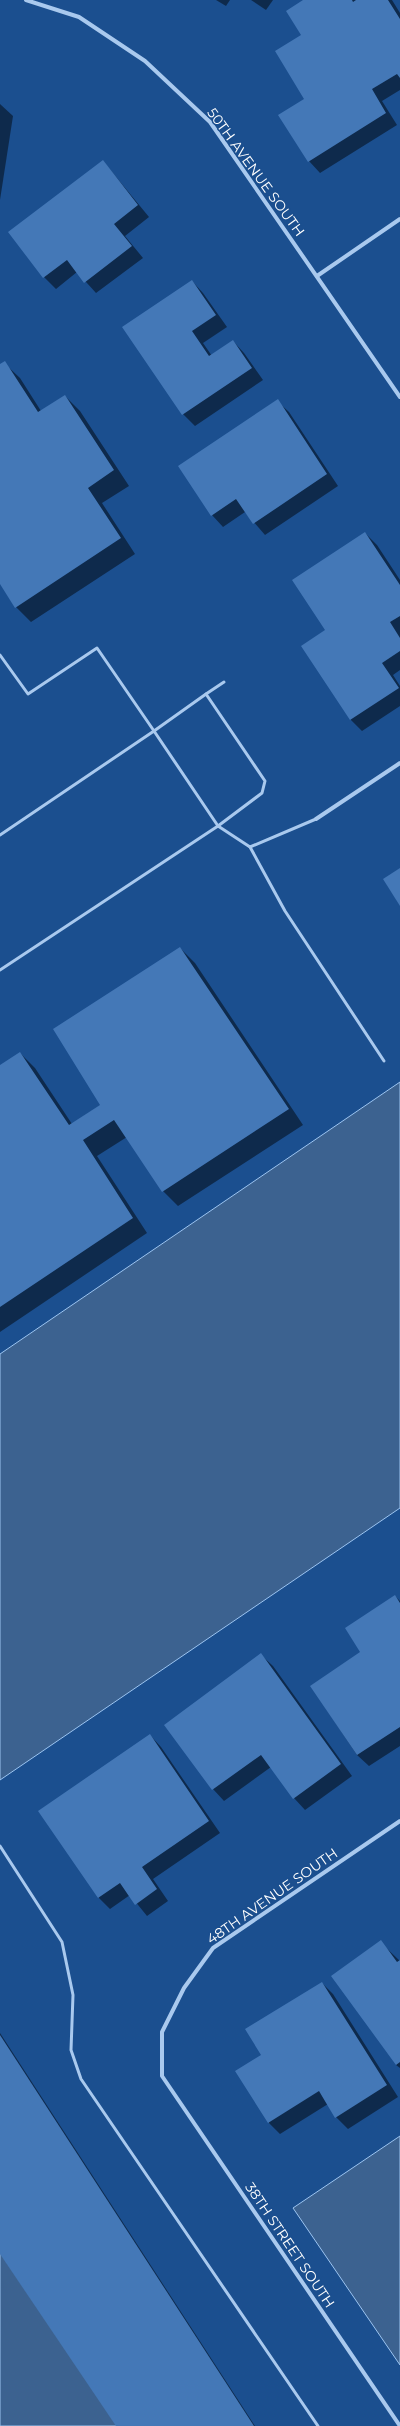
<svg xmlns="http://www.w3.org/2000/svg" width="400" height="2426" font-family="Montserrat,sans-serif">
<rect width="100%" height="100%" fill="#1b4f8f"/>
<g fill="#3c6290" stroke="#9cc4f0">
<polygon points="400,1082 400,1508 0,1780 0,1354"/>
<polygon points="0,2080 241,2426 0,2426"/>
<polygon points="400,2136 400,2365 293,2208"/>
</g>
<g fill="#0007">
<polygon points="216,0 230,0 226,6"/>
<polygon points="251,0 273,0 266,10"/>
<polygon points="305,0 392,0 400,13 400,90 382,101 397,125 320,173 309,161 303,35"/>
<polygon points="0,104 13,116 0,200"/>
<polygon points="103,161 149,217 125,236 143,258 96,293 77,272 56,289 44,277"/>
<polygon points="192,281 203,293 227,327 203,343 212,356 233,341 244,353 263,380 195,426 183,414 124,327"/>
<polygon points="4,363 20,378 41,411 65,396 80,411 129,486 102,503 135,554 31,622 16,607 0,582 0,365"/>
<polygon points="277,401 289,412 338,486 265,535 245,512 223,527 212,515"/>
<polygon points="365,533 377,545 400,580 400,670 393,675 400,686 400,706 362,731 350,719 327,630"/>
<polygon points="180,948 195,963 303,1125 178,1206 163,1191 127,1137 97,1156 147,1233 0,1332 0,1066 20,1053 35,1068 72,1124 101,1105"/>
<polygon points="395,1596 400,1601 400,1746 369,1766 357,1755 311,1686 361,1652"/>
<polygon points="261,1655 273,1666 352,1776 305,1810 294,1798 271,1767 224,1801 213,1789 165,1725"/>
<polygon points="150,1735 161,1747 220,1833 153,1879 168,1901 147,1916 130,1895 110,1909 98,1897"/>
<polygon points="380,1942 400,1961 400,2068 396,2065"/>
<polygon points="322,1983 333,1994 398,2097 348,2129 336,2117 328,2104 280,2134 269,2123 263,2056"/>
<polygon points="0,2033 255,2426 117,2426 0,2253"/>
</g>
<g fill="#4478b7">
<polygon points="303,0 352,0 353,2 356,0 388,0 400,19 400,78 397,74 372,89 386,113 308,162 278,115 304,99 275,51 301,35 286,11"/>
<polygon points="103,160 138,205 114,224 132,246 84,283 67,260 43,278 8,232"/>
<polygon points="192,280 216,315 192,331 209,356 233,340 252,368 182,415 122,327"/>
<polygon points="5,361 38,412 65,395 114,470 88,488 121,538 15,608 0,584 0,364"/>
<polygon points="278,399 327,474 253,524 236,499 211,516 178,466"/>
<polygon points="365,532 400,585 400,616 390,622 400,638 400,651 382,663 399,688 350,720 301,646 325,630 292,580"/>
<polygon points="400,868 400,906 383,879"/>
<polygon points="180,947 289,1109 162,1192 114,1120 83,1140 133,1218 0,1307 0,1065 20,1052 69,1125 100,1105 53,1029"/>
<polygon points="395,1595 400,1603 400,1727 357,1755 310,1686 360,1652 345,1628"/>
<polygon points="261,1653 341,1764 293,1799 261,1755 212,1790 164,1725"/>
<polygon points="150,1734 209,1821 142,1867 157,1889 135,1905 120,1883 98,1898 38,1811"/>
<polygon points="381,1940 397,1962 400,1960 400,2062 396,2065 331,1976"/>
<polygon points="322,1982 387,2085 335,2118 319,2091 268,2123 235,2071 261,2055 245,2029"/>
<polygon points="0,2035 254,2426 116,2426 0,2254"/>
</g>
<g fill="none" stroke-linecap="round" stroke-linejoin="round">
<g stroke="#a9c9ee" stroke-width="3">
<polyline points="0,655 28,694 97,648 154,731 206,694 265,781 262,793 218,826 0,970"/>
<polyline points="206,694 224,682"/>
<polyline points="0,835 154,731 218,826 250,847 285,911 384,1061"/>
<polyline points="250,847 316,819"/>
<polyline points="0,1846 62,1942 73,1995 71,2050 81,2079 318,2426"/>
</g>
<g stroke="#a9c9ee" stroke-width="4">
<polyline points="26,0 79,17 145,61 210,122 400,397"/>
<polyline points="317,276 400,219"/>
<polyline points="316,819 400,763"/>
<polyline points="400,2426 162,2076 162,2032 184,1988 213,1948 400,1821"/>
</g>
</g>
<g text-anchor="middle" stroke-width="3" stroke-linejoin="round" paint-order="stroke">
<g font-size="14" fill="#fff" stroke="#1b4f8f">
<text transform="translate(256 172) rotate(54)" y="5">50TH AVENUE SOUTH</text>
<text transform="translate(272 1896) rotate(-35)" y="5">48TH AVENUE SOUTH</text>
<text transform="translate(290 2245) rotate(56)" y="5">38TH STREET SOUTH</text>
</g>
</g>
</svg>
